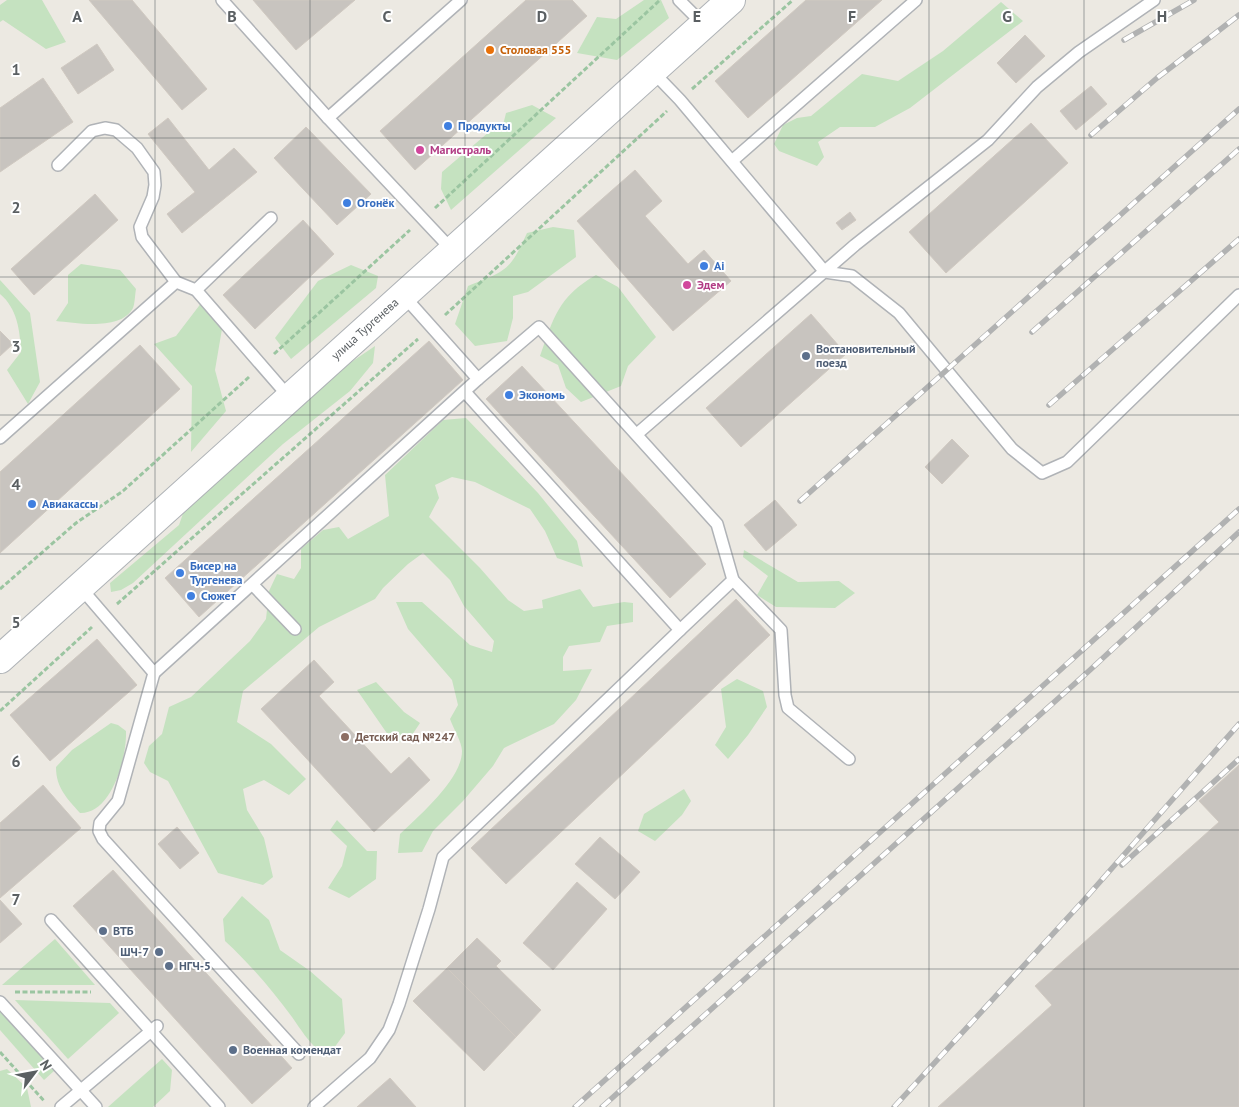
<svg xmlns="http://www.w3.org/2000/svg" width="1239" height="1107" font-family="'PT Sans',sans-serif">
<rect width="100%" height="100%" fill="#ece9e2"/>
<g fill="#c5e2c0">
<polygon points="7,0 42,0 66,42 46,49 3,20 0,22 0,5"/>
<polygon points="644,0 661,0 669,18 617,60 577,53 597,17 616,19"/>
<polygon points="1001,2 1023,21 910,108 875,127 840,127 818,142 824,157 817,166 779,151 774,144 783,125 797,118 811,116 862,74 898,81 943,51"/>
<polygon points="532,105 556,118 451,210 441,189 442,172 489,132 503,125 506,113"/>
<path d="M553 227 574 230 576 257 528 292 513 296V318L507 341 475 346 455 324 468 286C506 271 510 271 527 233Z"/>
<path d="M81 264 120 270 136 289C135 294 135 303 133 308 121 331 77 323 56 321L68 303V275Z"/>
<polygon points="351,265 378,276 376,288 291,359 275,338 318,281"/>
<path d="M596 275 618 287 656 337 628 366 621 386 581 402 566 388 558 365 540 356C554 317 558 297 596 275Z"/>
<path d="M0 280 30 313 40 382 28 404 7 370 21 352C20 330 17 308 0 294Z"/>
<polygon points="202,302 222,329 215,370 226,411 191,452 192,386 154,344 176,336"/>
<polygon points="375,346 373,363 350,391 283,444 133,583 121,590 111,592 110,583 179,525 186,505 347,365"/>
<path d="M466 418 538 493 577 541 583 567 557 558 545 531 530 509 475 482 452 477 435 485 439 498 429 517 480 568 508 600 524 611 543 608 542 600 580 589 593 607 624 602 633 603V622L607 626 600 642 569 646 563 657V671L592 669 576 700 554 724 504 748 493 766 463 801 433 831 422 852 398 853 400 834C419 816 462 779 462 751 462 742 453 728 450 719L458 705 452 680 408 629 396 602H422L470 645 492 652 494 641 464 606 450 580 423 553 408 564 383 588 375 599 319 627 243 691 237 722 271 744 306 779 289 795 264 780 243 789 247 810 264 838 273 877 263 885 218 873 168 781 150 772 144 763 149 746 162 734 169 707 191 697 250 641 266 619 269 591 277 574 294 579 301 568V549L323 530 339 527 348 539 389 516 385 475 443 420Z"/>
<polygon points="744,550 798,582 839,581 855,593 835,608 776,607 757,595 768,576 743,557"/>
<polygon points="737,679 763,691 767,707 748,735 728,759 715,745 726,727 721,689"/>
<polygon points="376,682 404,712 420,723 408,741 393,742 357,690"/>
<path d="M111 723 118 725 126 731C127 757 112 814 80 813 67 798 56 788 56 767L72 750Z"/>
<polygon points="684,789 691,801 682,815 655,841 638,831 644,814"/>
<polygon points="337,820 367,851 377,851 376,879 349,898 328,888 342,866 347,846 330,830"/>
<path d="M242 896 269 920 280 950 310 971 342 999 345 1033 334 1048 319 1051C308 1041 301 1030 292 1017 272 990 250 964 225 941L223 919Z"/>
<polygon points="55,939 95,985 2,985"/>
<polygon points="15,1000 110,1003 119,1013 68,1059"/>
<polygon points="0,1011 54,1071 44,1080 0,1030"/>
<polygon points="162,1059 172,1070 170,1091 153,1107 108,1107"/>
<polygon points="7,1069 27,1088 31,1107 0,1107 0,1071"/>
</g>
<g fill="#c8c4bf" stroke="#d0c9c1">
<polygon points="89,0 132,0 207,89 182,110"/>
<polygon points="253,0 355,0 296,50"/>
<polygon points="526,0 572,0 587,16 415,170 380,131"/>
<polygon points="806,0 882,0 748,118 715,81"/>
<polygon points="1025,35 1045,56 1016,83 997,63"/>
<polygon points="97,44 114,70 78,94 61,68"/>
<polygon points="43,78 73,122 0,172 0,108"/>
<polygon points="1091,86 1107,104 1076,130 1060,111"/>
<polygon points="168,118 209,170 234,148 257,172 182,233 167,214 195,192 148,134"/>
<polygon points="1031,123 1068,163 946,273 909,232"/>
<polygon points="306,127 371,194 337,225 274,158"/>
<polygon points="635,170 662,201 645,216 688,264 704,250 731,281 673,331 577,221"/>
<polygon points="95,194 118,220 34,295 11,269"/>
<polygon points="850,212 856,220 842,230 836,223"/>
<polygon points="303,220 334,254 255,329 223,295"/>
<polygon points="811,314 846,354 741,447 706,408"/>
<polygon points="0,331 13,344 0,356"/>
<polygon points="429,341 463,380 199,617 165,578"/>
<polygon points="140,345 180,389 0,553 0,472"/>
<polygon points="522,366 706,564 670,598 486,399"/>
<polygon points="952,439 969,456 942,484 925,467"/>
<polygon points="775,500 797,525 766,551 744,525"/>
<polygon points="736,599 770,635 506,884 471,848"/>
<polygon points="97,639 137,685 50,761 10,715"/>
<polygon points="314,660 334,682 319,696 391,774 409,757 430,780 374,832 261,709"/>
<polygon points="1239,765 1239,1107 938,1107 1052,1005 1035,986 1219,822 1199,801"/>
<polygon points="43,785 81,828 0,898 0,823"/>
<polygon points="177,827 199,853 180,869 158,844"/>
<polygon points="600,837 640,872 615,899 575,864"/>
<polygon points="113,870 292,1068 252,1104 73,906"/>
<polygon points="577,882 607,909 553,970 523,943"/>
<polygon points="0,900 22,924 0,943"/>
<polygon points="477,938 501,961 496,966 541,1010 516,1037 447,968"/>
<polygon points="447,968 516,1037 484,1071 413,1001"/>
<polygon points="390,1078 416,1107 357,1107"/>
</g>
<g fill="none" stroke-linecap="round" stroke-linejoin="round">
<g stroke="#b0b3b7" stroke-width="14">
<g id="lane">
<polyline points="222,0 328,118"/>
<polyline points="679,0 704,25"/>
<polyline points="653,72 680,100 825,272 852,276 899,313 1012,449 1042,473 1067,462 1239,295"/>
<polyline points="732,161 916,0"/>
<polyline points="58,165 92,131 105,128 116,130 137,148 154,172 155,185 153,197 140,227 142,237 176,282 196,290 289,397"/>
<polyline points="453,251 328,118 461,0"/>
<polyline points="196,290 271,218"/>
<polyline points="478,379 539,327 717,524 733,580 680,630"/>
<polyline points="637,434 855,245 988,140 1037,87 1079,52 1154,0"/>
<polyline points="0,438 176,282"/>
<polyline points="733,580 781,630 785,695 788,708 849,759"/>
<polyline points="253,585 295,629"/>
<polyline points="80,587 154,673 118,801 100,823 99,831 103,839 299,1054"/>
<polyline points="154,673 478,379 403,295"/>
<polyline points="51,920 219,1107"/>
<polyline points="0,1002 96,1107"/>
<polyline points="61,1107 157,1026"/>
<polyline points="314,1107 370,1058 389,1030 399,1004 429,909 443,857 680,630 465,392"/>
</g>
</g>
<g stroke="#afb3b7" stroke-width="30">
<polyline id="secondary" points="0,659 731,0"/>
</g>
<g stroke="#9bc5a1" stroke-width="3" stroke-dasharray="5 2.5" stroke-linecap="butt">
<polyline points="692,89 793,0"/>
<polyline points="435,208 660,0"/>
<polyline points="445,315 667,111"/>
<polyline points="274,354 410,230"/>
<polyline points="0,589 76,523 123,491 249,377"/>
<polyline points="117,604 418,339"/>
<polyline points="0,711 92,627"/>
<polyline points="15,992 91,992"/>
<polyline points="0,1052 45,1102"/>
</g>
<use href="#lane" stroke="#fff" stroke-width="11"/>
<use href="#secondary" stroke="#fff" stroke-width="28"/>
<g stroke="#b1b2b2" stroke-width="5.5">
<g id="rail">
<polyline points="1124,40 1194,0"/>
<polyline points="1091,135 1157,78 1239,15"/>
<polyline points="1032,332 1239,149"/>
<polyline points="1049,405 1239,239"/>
<polyline points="800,501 1239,109"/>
<polyline points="1122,865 1239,759"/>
<polyline points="575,1107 1239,509"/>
<polyline points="602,1107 1090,670 1239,532"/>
<polyline points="894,1107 1084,900 1239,724"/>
</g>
</g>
<use href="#rail" stroke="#fff" stroke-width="4" stroke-dasharray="11" stroke-linecap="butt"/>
</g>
<path fill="none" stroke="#5a5f62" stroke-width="1" stroke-opacity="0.55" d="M155 0V1107M310 0V1107M465 0V1107M620 0V1107M774 0V1107M929 0V1107M1084 0V1107M0 138H1239M0 277H1239M0 415H1239M0 554H1239M0 692H1239M0 830H1239M0 969H1239"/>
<circle fill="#e8710a" stroke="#fff" stroke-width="2" cx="490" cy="50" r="5"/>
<g fill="#3f7fe0" stroke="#fff" stroke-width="2">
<circle cx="448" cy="126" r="5"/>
<circle cx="347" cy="203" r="5"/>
<circle cx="704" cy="266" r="5"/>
<circle cx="509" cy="395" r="5"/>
<circle cx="32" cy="504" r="5"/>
<circle cx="180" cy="573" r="5"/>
<circle cx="191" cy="596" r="5"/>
</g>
<g fill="#d1479c" stroke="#fff" stroke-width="2">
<circle cx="420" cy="150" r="5"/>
<circle cx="687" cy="285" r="5"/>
</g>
<g fill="#5c6f8a" stroke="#fff" stroke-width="2">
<circle cx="806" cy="356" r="5"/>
<circle cx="103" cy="931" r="5"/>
<circle cx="159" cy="952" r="5"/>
<circle cx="169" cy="966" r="5"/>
<circle cx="233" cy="1050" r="5"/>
</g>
<circle fill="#8d6e63" stroke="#fff" stroke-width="2" cx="345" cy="737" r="5"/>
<g text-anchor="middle" stroke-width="4" stroke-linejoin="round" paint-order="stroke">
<g font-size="12" font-weight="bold" fill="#c56008" stroke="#fff" text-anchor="start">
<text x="500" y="54">Столовая 555</text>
</g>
<g font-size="12" font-weight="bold" fill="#366cbe" stroke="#fff" text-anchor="start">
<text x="458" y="130">Продукты</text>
<text x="357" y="207">Огонёк</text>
<text x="714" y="270">Ai</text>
<text x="519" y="399">Экономь</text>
<text x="42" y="508">Авиакассы</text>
<text x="190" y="570">Бисер на<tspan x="190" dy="14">Тургенева</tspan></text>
<text x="201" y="600">Сюжет</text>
</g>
<g font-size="12" font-weight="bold" fill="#b23c85" stroke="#fff" text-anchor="start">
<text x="430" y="154">Магистраль</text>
<text x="697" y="289">Эдем</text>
</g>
<g font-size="12" fill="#5a5f62" stroke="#fff">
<text transform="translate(365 329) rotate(-42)" y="4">улица Тургенева</text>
</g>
<g font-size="12" font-weight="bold" fill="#4e5e75" stroke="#fff" text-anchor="start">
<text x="816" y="353">Востановительный<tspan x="816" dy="14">поезд</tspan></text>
<text x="113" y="935">ВТБ</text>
<text x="149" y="956" text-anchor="end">ШЧ-7</text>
<text x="179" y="970">НГЧ-5</text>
<text x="243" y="1054">Военная комендат</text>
</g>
<g font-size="12" font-weight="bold" fill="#785e54" stroke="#fff" text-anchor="start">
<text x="355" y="741">Детский сад №247</text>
</g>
</g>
<g font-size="16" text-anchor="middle" font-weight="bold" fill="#5a5f62" stroke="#fff" stroke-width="4" stroke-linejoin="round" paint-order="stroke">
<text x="77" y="22">A</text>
<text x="232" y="22">B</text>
<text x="387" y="22">C</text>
<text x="542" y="22">D</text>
<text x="697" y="22">E</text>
<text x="852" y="22">F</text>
<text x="1007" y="22">G</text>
<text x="1162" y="22">H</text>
<text x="16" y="75">1</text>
<text x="16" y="213">2</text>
<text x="16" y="352">3</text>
<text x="16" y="490">4</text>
<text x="16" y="628">5</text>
<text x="16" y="767">6</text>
<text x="16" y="905">7</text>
</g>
<g transform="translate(35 1072) rotate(58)" stroke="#ffffff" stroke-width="4" paint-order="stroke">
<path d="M0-4L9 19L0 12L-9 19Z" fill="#5a5f62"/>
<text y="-8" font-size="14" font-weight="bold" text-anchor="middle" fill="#5a5f62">N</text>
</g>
</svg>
